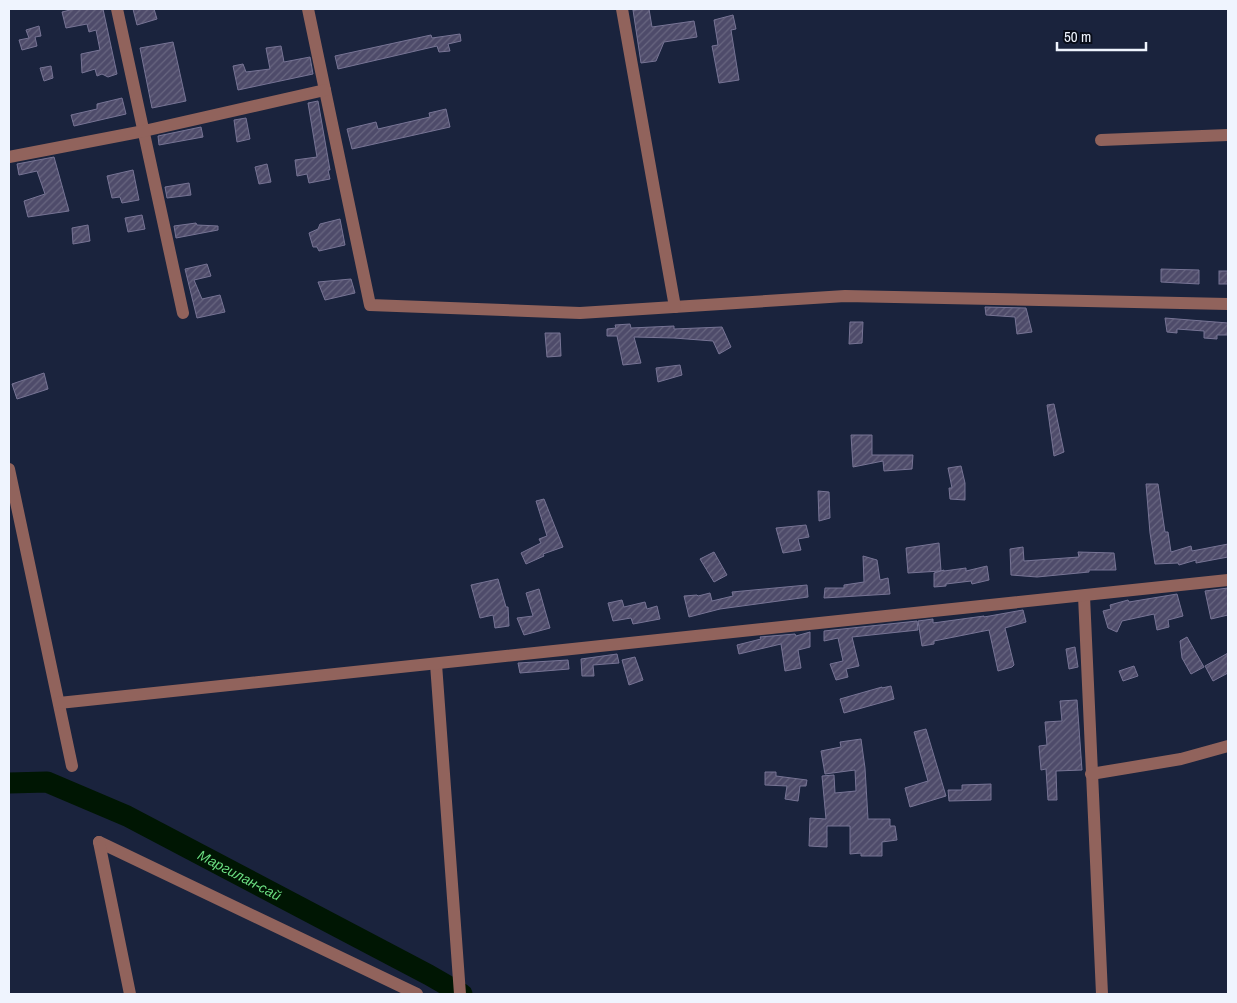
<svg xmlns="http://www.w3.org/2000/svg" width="1237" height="1003" font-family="'Archivo Narrow',sans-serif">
<defs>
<pattern id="building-hatch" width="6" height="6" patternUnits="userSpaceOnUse" patternTransform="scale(1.25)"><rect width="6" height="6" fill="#4e4b6a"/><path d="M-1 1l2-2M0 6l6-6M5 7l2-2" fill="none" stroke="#686680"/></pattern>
</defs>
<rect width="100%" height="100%" fill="#1a233d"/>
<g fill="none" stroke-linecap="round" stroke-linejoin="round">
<path stroke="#001603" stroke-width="21" id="s1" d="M9 783 47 782 127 816 429 975 462 994"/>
</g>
<g fill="url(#building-hatch)" stroke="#777495">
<polygon points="74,9 103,9 117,74 108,77 102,74 97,76 95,69 82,73 81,54 100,50 96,30 89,32 87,24 66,28 62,12"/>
<polygon points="133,9 154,9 157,19 137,25"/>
<polygon points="649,9 652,27 694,21 697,37 664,42 656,61 641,63 633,10"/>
<polygon points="733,15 736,29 731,30 739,80 719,83 712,46 718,45 714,20"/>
<polygon points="39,26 41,36 35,37 37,46 22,50 19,40 29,38 26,30"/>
<polygon points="460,34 461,41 448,44 450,51 439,52 437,46 338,69 335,56 431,35 432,38"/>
<polygon points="173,42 186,101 152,108 140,48"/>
<polygon points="281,46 284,62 310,57 313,74 238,90 233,66 243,64 246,72 270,69 266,48"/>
<polygon points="51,66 53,78 44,81 40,68"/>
<polygon points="122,98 126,114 74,126 71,115 97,109 97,104"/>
<polygon points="318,101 330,170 328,170 330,179 309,183 307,174 297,176 295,160 317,157 308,103"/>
<polygon points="446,109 450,127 352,149 347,129 376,122 378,129 430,117 429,113"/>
<polygon points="246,118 250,139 237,142 234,120"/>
<polygon points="201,127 203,137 159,145 158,136"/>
<polygon points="54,157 69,211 28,217 24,201 45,194 37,171 19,175 17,164"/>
<polygon points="267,164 271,182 259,184 255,167"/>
<polygon points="133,170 139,200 122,203 120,197 112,198 107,176"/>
<polygon points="189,183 191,195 167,198 165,187"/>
<polygon points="142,215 145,229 128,232 125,218"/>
<polygon points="340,219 345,245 319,251 317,247 313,247 309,233 318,229 320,224"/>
<polygon points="196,223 197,225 218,226 218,230 176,238 174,226"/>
<polygon points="88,225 90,241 73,244 72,228"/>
<polygon points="207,264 211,276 194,280 202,299 220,295 225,312 197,318 185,269"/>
<polygon points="1161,269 1199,270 1199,284 1161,282"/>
<rect x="1219" y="271" width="9" height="13"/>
<polygon points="351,279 355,293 325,300 318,282"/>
<polygon points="985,307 1026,308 1032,332 1017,334 1015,317 986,315"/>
<polygon points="1165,318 1228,323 1228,335 1217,335 1217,339 1204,338 1204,331 1177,329 1177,333 1167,332"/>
<polygon points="850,322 863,322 862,343 849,344"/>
<polygon points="630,324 631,328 674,326 674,329 722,327 731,347 719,354 713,341 674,338 634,337 641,363 623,365 617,336 607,336 607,329 616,328 615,325"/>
<polygon points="545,333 560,333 561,356 547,357"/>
<polygon points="680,365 682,375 658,382 656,368"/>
<polygon points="44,373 48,389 17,399 12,384"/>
<polygon points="1054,404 1064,452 1054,456 1047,405"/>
<polygon points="851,435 872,435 872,455 913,455 912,469 884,471 883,461 853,467"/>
<polygon points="961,466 965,483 965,500 950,499 949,488 952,488 948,468"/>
<polygon points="1146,484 1158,484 1165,532 1168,532 1171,552 1191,546 1192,551 1228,544 1228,557 1196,563 1196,560 1179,565 1178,563 1155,564 1150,533"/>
<polygon points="818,491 829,492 830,518 819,521"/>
<polygon points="544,499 563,547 543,554 544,556 526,564 521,553 541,543 539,539 547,536 536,501"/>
<polygon points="806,525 809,537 798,539 801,550 783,553 776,528"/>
<polygon points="939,543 941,571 908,573 906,548"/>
<polygon points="1023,547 1024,561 1079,557 1078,552 1114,553 1116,570 1089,570 1089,572 1037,577 1011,575 1010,549"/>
<polygon points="714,552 727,575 714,582 700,559"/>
<polygon points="863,556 877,560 880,580 888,578 890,594 824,598 825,588 844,588 844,585 864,582"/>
<polygon points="987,566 989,580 972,584 971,581 946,584 946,586 934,587 934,573 944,570 944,571 966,568 966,571"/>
<polygon points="498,579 506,607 508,607 509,626 495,628 493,615 480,618 471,585"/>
<polygon points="807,585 808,597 720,609 689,617 684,596 697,595 698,596 710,593 712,601 733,596 732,592"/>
<polygon points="1228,588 1228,615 1211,619 1205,591"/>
<polygon points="539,589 550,628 524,635 517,618 533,616 526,593"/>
<polygon points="1177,594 1183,616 1168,620 1169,627 1157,630 1154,614 1122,621 1117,632 1108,628 1103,611 1111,609 1110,605 1128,600 1129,602"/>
<polygon points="622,600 624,607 645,602 647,609 657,606 660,619 633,624 631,618 613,621 608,603"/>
<polygon points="1023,610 1026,622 1005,628 1014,665 1012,667 998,671 989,630 934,641 934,644 922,646 918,621 933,619 933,623 984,616 984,617"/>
<polygon points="917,621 918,630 852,637 859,666 846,669 848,677 836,680 830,664 843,661 838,638 824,641 824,631"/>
<polygon points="810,632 810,647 798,650 801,668 785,671 781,644 739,654 737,645 761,639 760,637 795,634 796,636"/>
<polygon points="1187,637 1204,667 1191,674 1182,658 1180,641"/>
<polygon points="1075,647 1078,667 1069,669 1066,649"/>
<polygon points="1228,653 1228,673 1213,681 1205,666"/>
<polygon points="617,654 619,663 593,665 594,676 582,676 581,659"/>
<polygon points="635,657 643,680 629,685 622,660"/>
<polygon points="568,660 569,669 520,673 518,663"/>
<polygon points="1134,666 1138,676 1123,681 1119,671"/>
<polygon points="891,686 894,699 844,713 840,699 882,687 882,688"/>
<polygon points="1077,700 1082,770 1056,771 1057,800 1048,800 1046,769 1041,770 1039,746 1047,745 1045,722 1062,721 1060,701"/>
<polygon points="926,729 946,796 910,807 905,788 928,781 914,732"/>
<polygon points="861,739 865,768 868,819 890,819 890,826 895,826 897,840 882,842 882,856 861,856 861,853 850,854 850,826 827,826 827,847 809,846 810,818 826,819 822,776 834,775 835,793 856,791 855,770 825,774 821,751 841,747 840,742"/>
<polygon points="765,772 776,772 776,776 807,780 806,786 800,786 798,801 785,799 787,786 765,785"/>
<polygon points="991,784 991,800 949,801 948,790 962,790 962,785"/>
</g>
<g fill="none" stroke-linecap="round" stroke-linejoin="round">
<g stroke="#91635c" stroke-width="12">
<polyline points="117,9 183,313"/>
<polyline points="308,9 370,305 580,313 845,296 1228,304"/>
<polyline points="622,9 675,307"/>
<polyline points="1101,140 1228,135"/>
<polyline points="9,157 144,131 325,90"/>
<polyline points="9,469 72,766"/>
<polyline points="1084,596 1102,994"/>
<polyline points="436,664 460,994"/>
<polyline points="59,703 1228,580"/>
<polyline points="1091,774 1181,759 1228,746"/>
<polyline points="99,842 417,994"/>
<polyline points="99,842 130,994"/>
</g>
</g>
<g text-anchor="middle" stroke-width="5" stroke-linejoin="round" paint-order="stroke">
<g font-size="14" font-style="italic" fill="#6bdf82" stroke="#090d19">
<text dy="5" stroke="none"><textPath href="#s1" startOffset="252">Маргилан-сай</textPath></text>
</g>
</g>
<rect width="1237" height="1003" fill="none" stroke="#eff4fe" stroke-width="20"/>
<path d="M1057 42v8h89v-8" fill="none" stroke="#eff4fe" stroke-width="2.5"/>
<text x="1064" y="42" font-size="15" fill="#eff4fe" stroke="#090d19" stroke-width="4" paint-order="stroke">50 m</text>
</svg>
